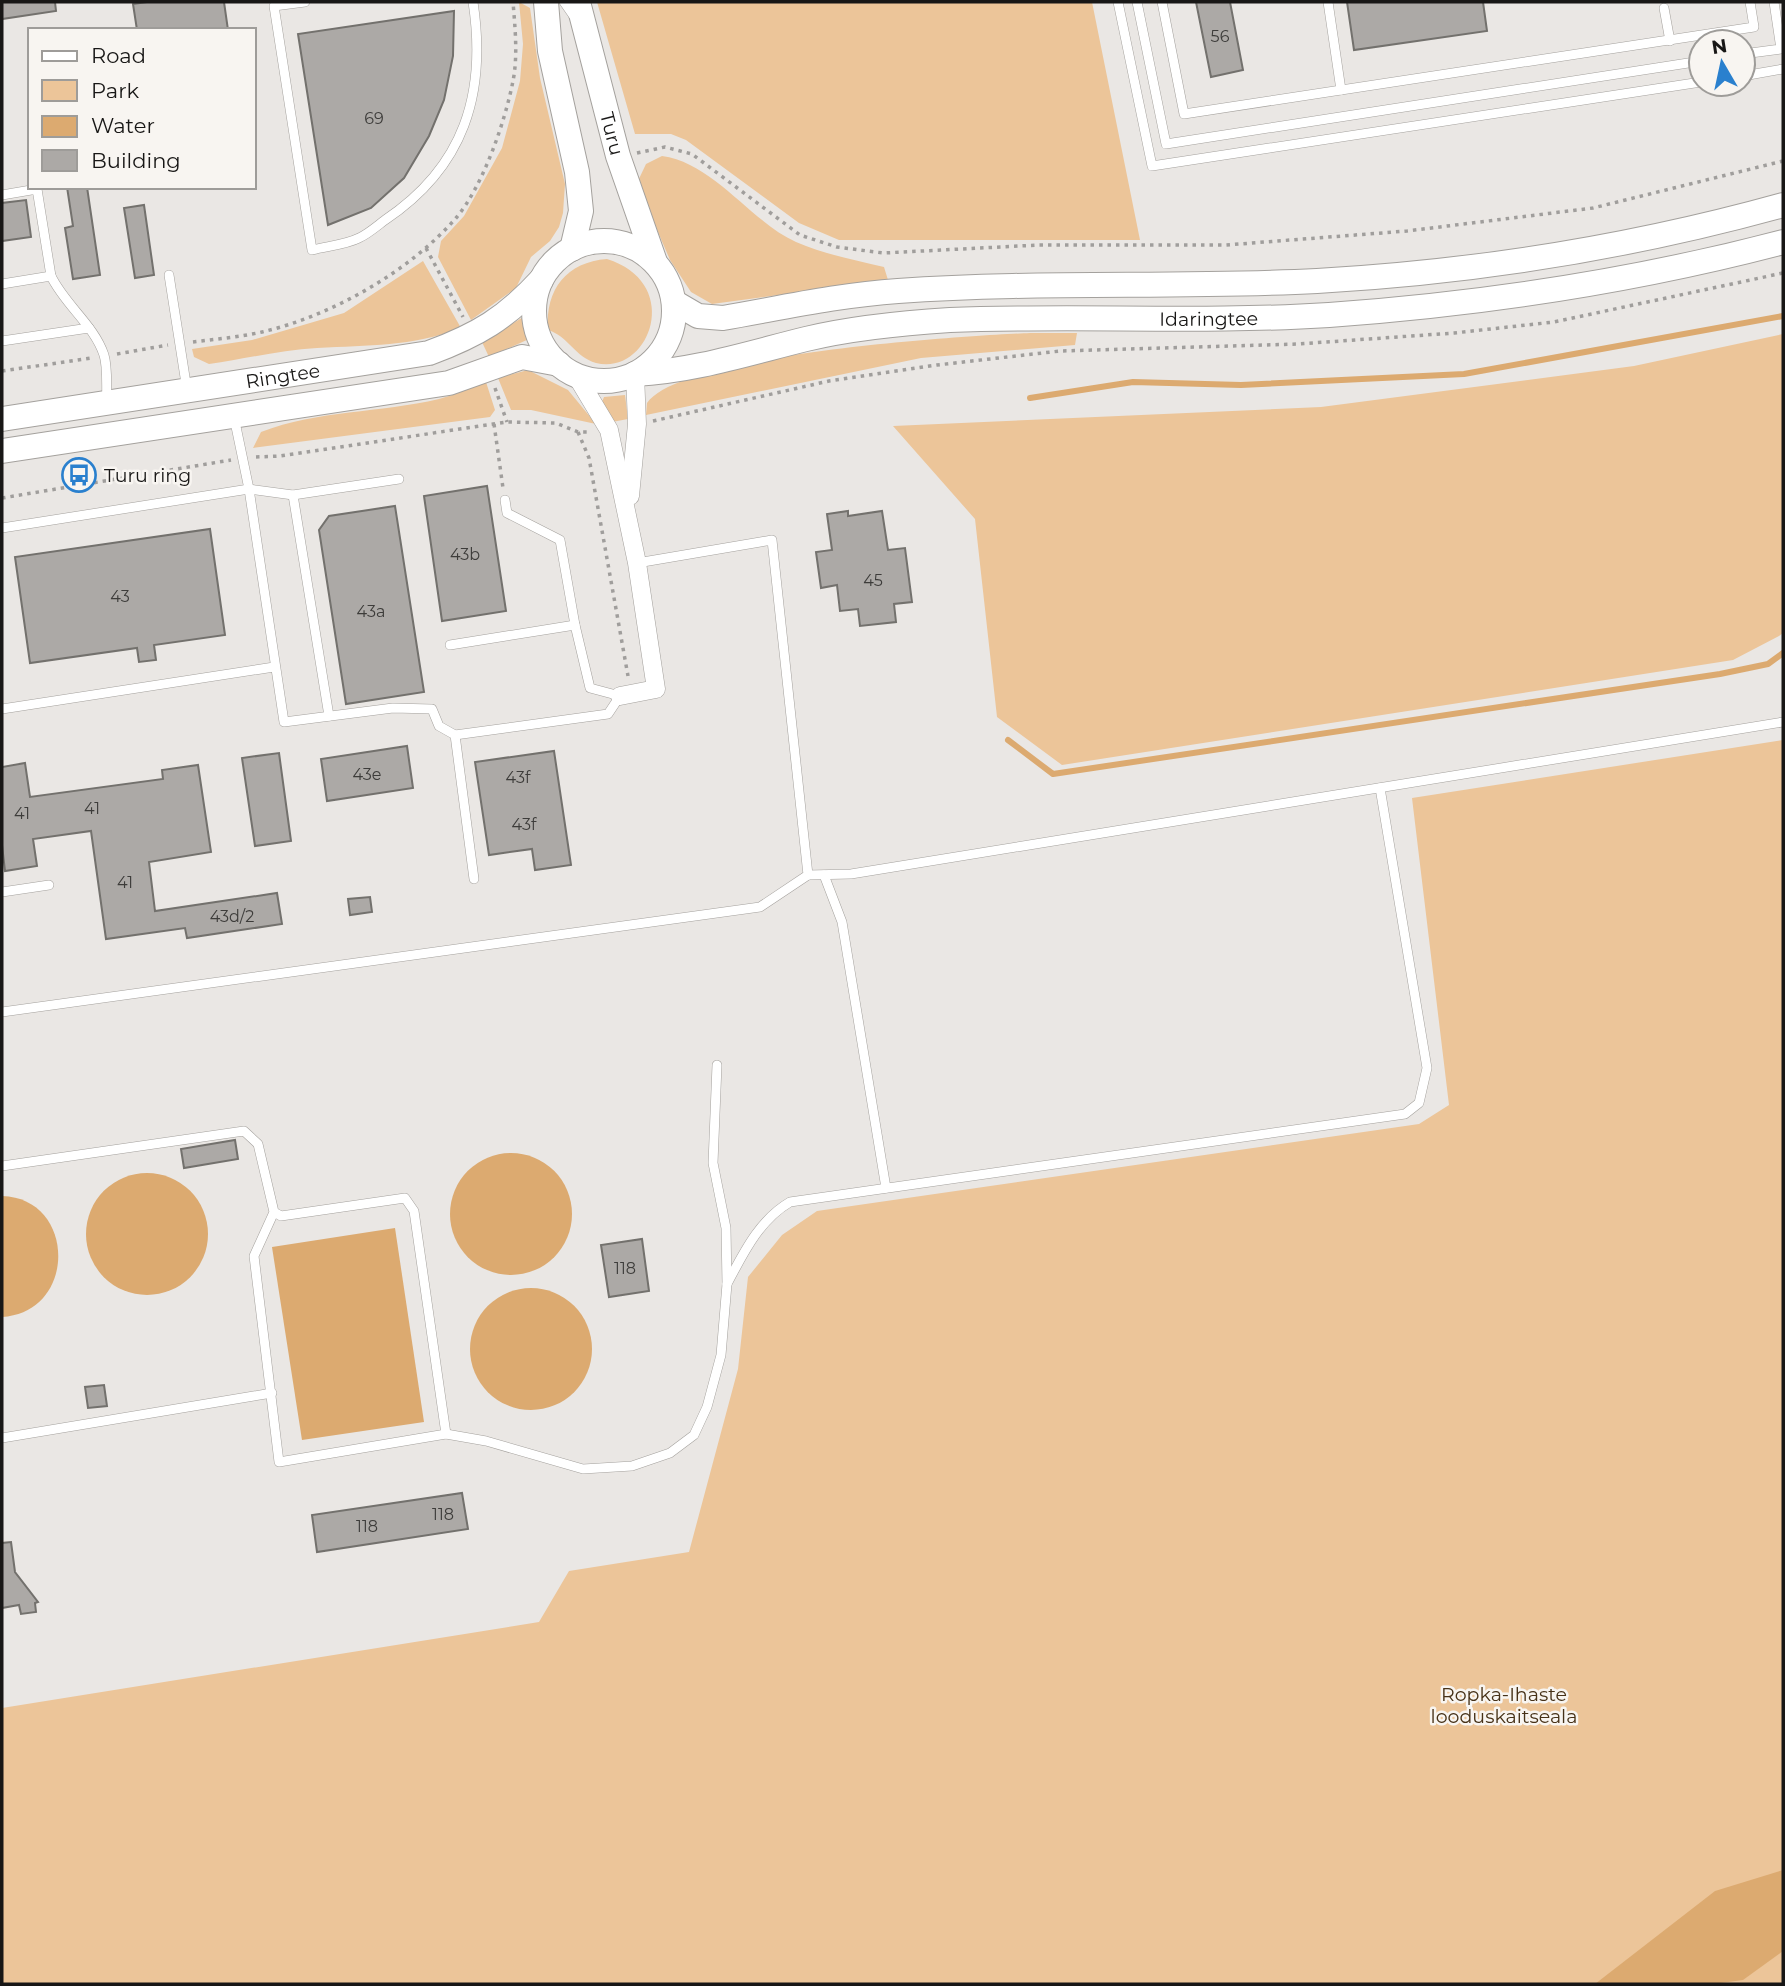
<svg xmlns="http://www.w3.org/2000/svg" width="1785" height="1986" font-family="Montserrat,sans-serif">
<rect width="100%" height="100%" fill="#eae7e4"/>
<g fill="#ecc599">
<polygon points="519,2 530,8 540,78 565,184 563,213 559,227 550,241 531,257 516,288 471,320 438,257 441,241 464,216 502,148 520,81 523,44"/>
<polygon points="597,2 1092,2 1140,240 839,240 799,223 686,140 671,134 635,134"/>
<path d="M662 156C714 163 751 222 796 242 823 254 855 260 884 267L888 280 712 304 691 292 670 260 637 183 646 164Z"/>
<path d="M607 259C684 283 650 376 596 363 575 357 568 336 548 330 545 289 567 262 607 259Z"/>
<path d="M423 261 461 328C410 347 370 345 317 348 281 350 245 359 209 364L194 357 192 349 252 340 344 313Z"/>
<polygon points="525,316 529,339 489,357 482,342"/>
<path d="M1030 333H1077L1075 345 921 358 646 415 647 403C683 353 963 336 1030 333Z"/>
<polygon points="1783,334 1783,633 1779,636 1733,660 1062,765 997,717 975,519 893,426 1321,407 1634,366"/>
<polygon points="528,370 568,390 596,424 531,410 511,410 498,378"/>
<path d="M486 382 495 410 490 417 253 448 261 432C318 410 380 413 439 399 455 395 470 388 486 382Z"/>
<polygon points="625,395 628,419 612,422 602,402 604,397"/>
<polygon points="1783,740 1783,1984 2,1984 2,1708 539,1622 569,1571 689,1552 738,1369 748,1277 782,1235 817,1211 1419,1124 1449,1105 1412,798"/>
</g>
<g fill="#dcaa70">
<circle cx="511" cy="1214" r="61"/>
<circle cx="147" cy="1234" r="61"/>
<path d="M2 1196C76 1198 78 1312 2 1317Z"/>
<polygon points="395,1228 424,1422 302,1440 272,1247"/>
<circle cx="531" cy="1349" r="61"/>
<polygon points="1783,1870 1783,1951 1743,1980 1713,1984 1595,1984 1715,1891"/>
</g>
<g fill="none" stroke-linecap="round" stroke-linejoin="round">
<g stroke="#dcaa70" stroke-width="6">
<polyline points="1030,398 1133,382 1241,385 1464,374 1783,316"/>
<polyline points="1008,740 1053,774 1720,674 1768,664 1783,653"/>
</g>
</g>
<g fill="#aca9a6" stroke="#73716d" stroke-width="2">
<polygon points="2,2 55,2 56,11 2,19"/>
<polygon points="147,2 224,2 228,30 137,30 133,4"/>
<polygon points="1196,2 1230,2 1243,70 1211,77"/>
<polygon points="1347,2 1483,2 1487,31 1354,50"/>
<polygon points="454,11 453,56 444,100 429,136 404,178 371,208 328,225 298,34"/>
<polygon points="67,187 87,187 100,275 73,279 65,228 73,226"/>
<polygon points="26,200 31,237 2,241 2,203"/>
<polygon points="144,205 154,275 135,278 124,208"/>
<polygon points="487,486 506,611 442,621 424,496"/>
<polygon points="395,506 424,692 346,704 319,530 329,516"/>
<polygon points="848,511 848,516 882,511 888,550 905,548 912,602 894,604 896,622 860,626 858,609 840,611 837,585 821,588 816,552 832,550 827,514"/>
<polygon points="210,529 225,635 154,645 156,660 139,662 137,648 30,663 15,557"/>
<polygon points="407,746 413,788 327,801 321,759"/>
<polygon points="554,751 571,865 535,870 532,849 489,855 475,762"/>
<polygon points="279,753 291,841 255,846 242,758"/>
<polygon points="25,763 30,797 163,779 162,770 198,765 211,852 149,862 155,911 277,893 282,924 187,938 185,928 106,939 91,831 33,839 37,866 5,871 2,845 2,767"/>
<polygon points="370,897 372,912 350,915 348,899"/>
<polygon points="235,1140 238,1159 184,1168 181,1149"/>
<polygon points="642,1239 649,1291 609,1297 601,1245"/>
<polygon points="104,1385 107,1406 88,1408 85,1387"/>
<polygon points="462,1493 468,1529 317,1552 312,1515"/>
<polygon points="11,1542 15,1572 38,1602 35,1603 36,1612 21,1614 19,1605 2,1608 2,1543"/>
</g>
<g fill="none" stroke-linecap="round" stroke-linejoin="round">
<g stroke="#a4a19d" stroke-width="10">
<g id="service">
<path d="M305 2 274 6 312 250C327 246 345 245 359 238 368 234 377 226 385 220 464 167 487 94 473 2"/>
<polyline points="564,2 573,15"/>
<polyline points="1118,2 1152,166 1701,82"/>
<polyline points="1137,2 1166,144 1701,61"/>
<polyline points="1162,2 1184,114 1754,27 1750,2"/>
<polyline points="1328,2 1341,90"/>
<polyline points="1664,8 1670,41"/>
<polyline points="1743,54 1781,49 1774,2"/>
<polyline points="1743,76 1783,69"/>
<polyline points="2,195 37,189 51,276"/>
<polyline points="169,275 187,390"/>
<path d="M2 284 51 276C65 305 94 325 104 355 108 368 106 386 107 400"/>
<polyline points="2,341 89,328"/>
<polyline points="234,417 249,489 284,722 393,708 432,709 439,726 455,735 474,879"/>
<polyline points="293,495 329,716"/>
<polyline points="505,500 507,513 560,540 575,625"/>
<polyline points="2,528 249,489 293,495 399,479"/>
<polyline points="450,645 575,625 590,688 620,696 608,714 455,735"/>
<polyline points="2,709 274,667"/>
<polyline points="808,875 851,874 1783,722"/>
<polyline points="824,875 842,922 886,1188"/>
<polyline points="2,892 49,885"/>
<polyline points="2,1012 760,907 808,875 772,540 637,563"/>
<polyline points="2,1166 244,1131 258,1144 274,1212 254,1256 279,1462 446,1434 414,1211 405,1198 281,1216 274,1212"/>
<path d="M727 1284C743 1254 759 1220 790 1202L1405 1114 1419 1103 1427 1068 1380 788"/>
<polyline points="446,1434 486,1441 583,1469 632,1466 670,1453 694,1435 707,1407 721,1355 727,1284 726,1228 713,1163 717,1065"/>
<polyline points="2,1438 272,1393"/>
</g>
</g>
<g stroke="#a4a19d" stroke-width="19">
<g id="minor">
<polyline points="576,375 609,430 637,563 656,689 620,696"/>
<polyline points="630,496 637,424 635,374"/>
</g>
</g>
<g stroke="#a4a19d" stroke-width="26">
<g id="secondary">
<polyline points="546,2 550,51 577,172 581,211 572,249"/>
<path id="s1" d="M578 2 618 156 655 262"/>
<circle cx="604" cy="311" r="70"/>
<path d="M674 302 698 316 723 318C781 308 839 295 898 291 1038 281 1178 288 1317 281 1474 272 1632 247 1783 205"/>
<path id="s2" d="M635 374C694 371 749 353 806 339 852 328 902 323 950 320 1076 315 1203 323 1329 315 1482 304 1635 281 1783 242"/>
<path id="s3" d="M2 419 429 353C478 335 506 318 541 280"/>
<polyline points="2,451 449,383 522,357 559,364"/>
</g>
</g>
<g stroke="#a09e9c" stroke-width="3.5" stroke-dasharray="3.5 5" stroke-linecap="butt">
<polyline points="637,153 665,147 692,154 800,235 837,247 883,253 1039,245 1226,245 1407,231 1593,208 1783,161"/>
<polyline points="426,248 463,317"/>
<path d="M193 342C216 339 240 337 262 332 331 316 409 272 456 218 483 186 505 122 513 81 518 56 515 27 513 2"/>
<polyline points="117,354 168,345"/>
<polyline points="2,371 92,358"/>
<polyline points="495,388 507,422"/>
<polyline points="653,421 829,381 937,365 1060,351 1298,344 1454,333 1554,322 1783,273"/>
<polyline points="494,424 503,488"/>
<polyline points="578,432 589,458 628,676"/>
<polyline points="256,457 280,456 507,422 556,423 578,432 590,432"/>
<polyline points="2,498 231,460"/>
</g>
<use href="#service" stroke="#fff" stroke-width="9"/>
<use href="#minor" stroke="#fff" stroke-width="18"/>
<use href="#secondary" stroke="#fff" stroke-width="24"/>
</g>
<defs>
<g id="bus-ring" transform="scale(1.75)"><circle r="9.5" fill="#f8f5f1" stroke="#2a80ce" stroke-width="1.5"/><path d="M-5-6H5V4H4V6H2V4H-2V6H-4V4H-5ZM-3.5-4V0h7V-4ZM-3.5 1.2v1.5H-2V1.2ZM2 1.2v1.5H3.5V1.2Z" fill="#2a80ce"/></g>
</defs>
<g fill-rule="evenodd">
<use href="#bus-ring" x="79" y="475"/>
</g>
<g text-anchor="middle" stroke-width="5" stroke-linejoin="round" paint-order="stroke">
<g font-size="16" fill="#3d3c3a">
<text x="1220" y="42">56</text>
<text x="374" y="124">69</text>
<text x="465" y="560">43b</text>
<text x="873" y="586">45</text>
<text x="120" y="602">43</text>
<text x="371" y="617">43a</text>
<text x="367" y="780">43e</text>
<text x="518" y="783">43f</text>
<text x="92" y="814">41</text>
<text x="22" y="819">41</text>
<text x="524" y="830">43f</text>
<text x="125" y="888">41</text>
<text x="232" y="922">43d/2</text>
<text x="625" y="1274">118</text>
<text x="443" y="1520">118</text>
<text x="367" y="1532">118</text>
</g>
<g font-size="19" fill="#181716" stroke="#f8f5f1">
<text dy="7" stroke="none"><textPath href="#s1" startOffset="136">Turu</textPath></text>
<text dy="7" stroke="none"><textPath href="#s2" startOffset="579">Idaringtee</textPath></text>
<text dy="7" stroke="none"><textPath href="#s3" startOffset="284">Ringtee</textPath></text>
</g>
<g font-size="19" fill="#181716" stroke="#f8f5f1" text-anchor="start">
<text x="104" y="482">Turu ring</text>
</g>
<g font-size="19" fill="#463117" stroke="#f8f5f1">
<text x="1504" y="1701">Ropka-Ihaste<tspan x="1504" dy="22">looduskaitseala</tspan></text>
</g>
</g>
<rect width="1785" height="1986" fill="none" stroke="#181716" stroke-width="7"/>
<rect x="28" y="28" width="228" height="161" fill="#f8f5f1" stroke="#9e9c99" stroke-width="2"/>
<rect x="42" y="51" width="35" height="10" fill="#ffffff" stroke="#9e9c99" stroke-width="2"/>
<text x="91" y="63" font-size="21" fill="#181716">Road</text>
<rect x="42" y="80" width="35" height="21" fill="#ecc599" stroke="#9e9c99" stroke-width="2"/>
<text x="91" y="98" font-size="21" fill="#181716">Park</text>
<rect x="42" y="116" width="35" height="21" fill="#dcaa70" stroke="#9e9c99" stroke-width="2"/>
<text x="91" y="133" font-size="21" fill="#181716">Water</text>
<rect x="42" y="150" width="35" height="21" fill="#aca9a6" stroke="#9e9c99" stroke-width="2"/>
<text x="91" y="168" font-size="21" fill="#181716">Building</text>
<g transform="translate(1722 63) rotate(351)"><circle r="33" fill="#f8f5f1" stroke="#9e9c99" stroke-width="2"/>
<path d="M0-5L12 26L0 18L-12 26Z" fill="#2a80ce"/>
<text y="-10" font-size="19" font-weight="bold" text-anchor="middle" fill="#181716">N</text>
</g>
</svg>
